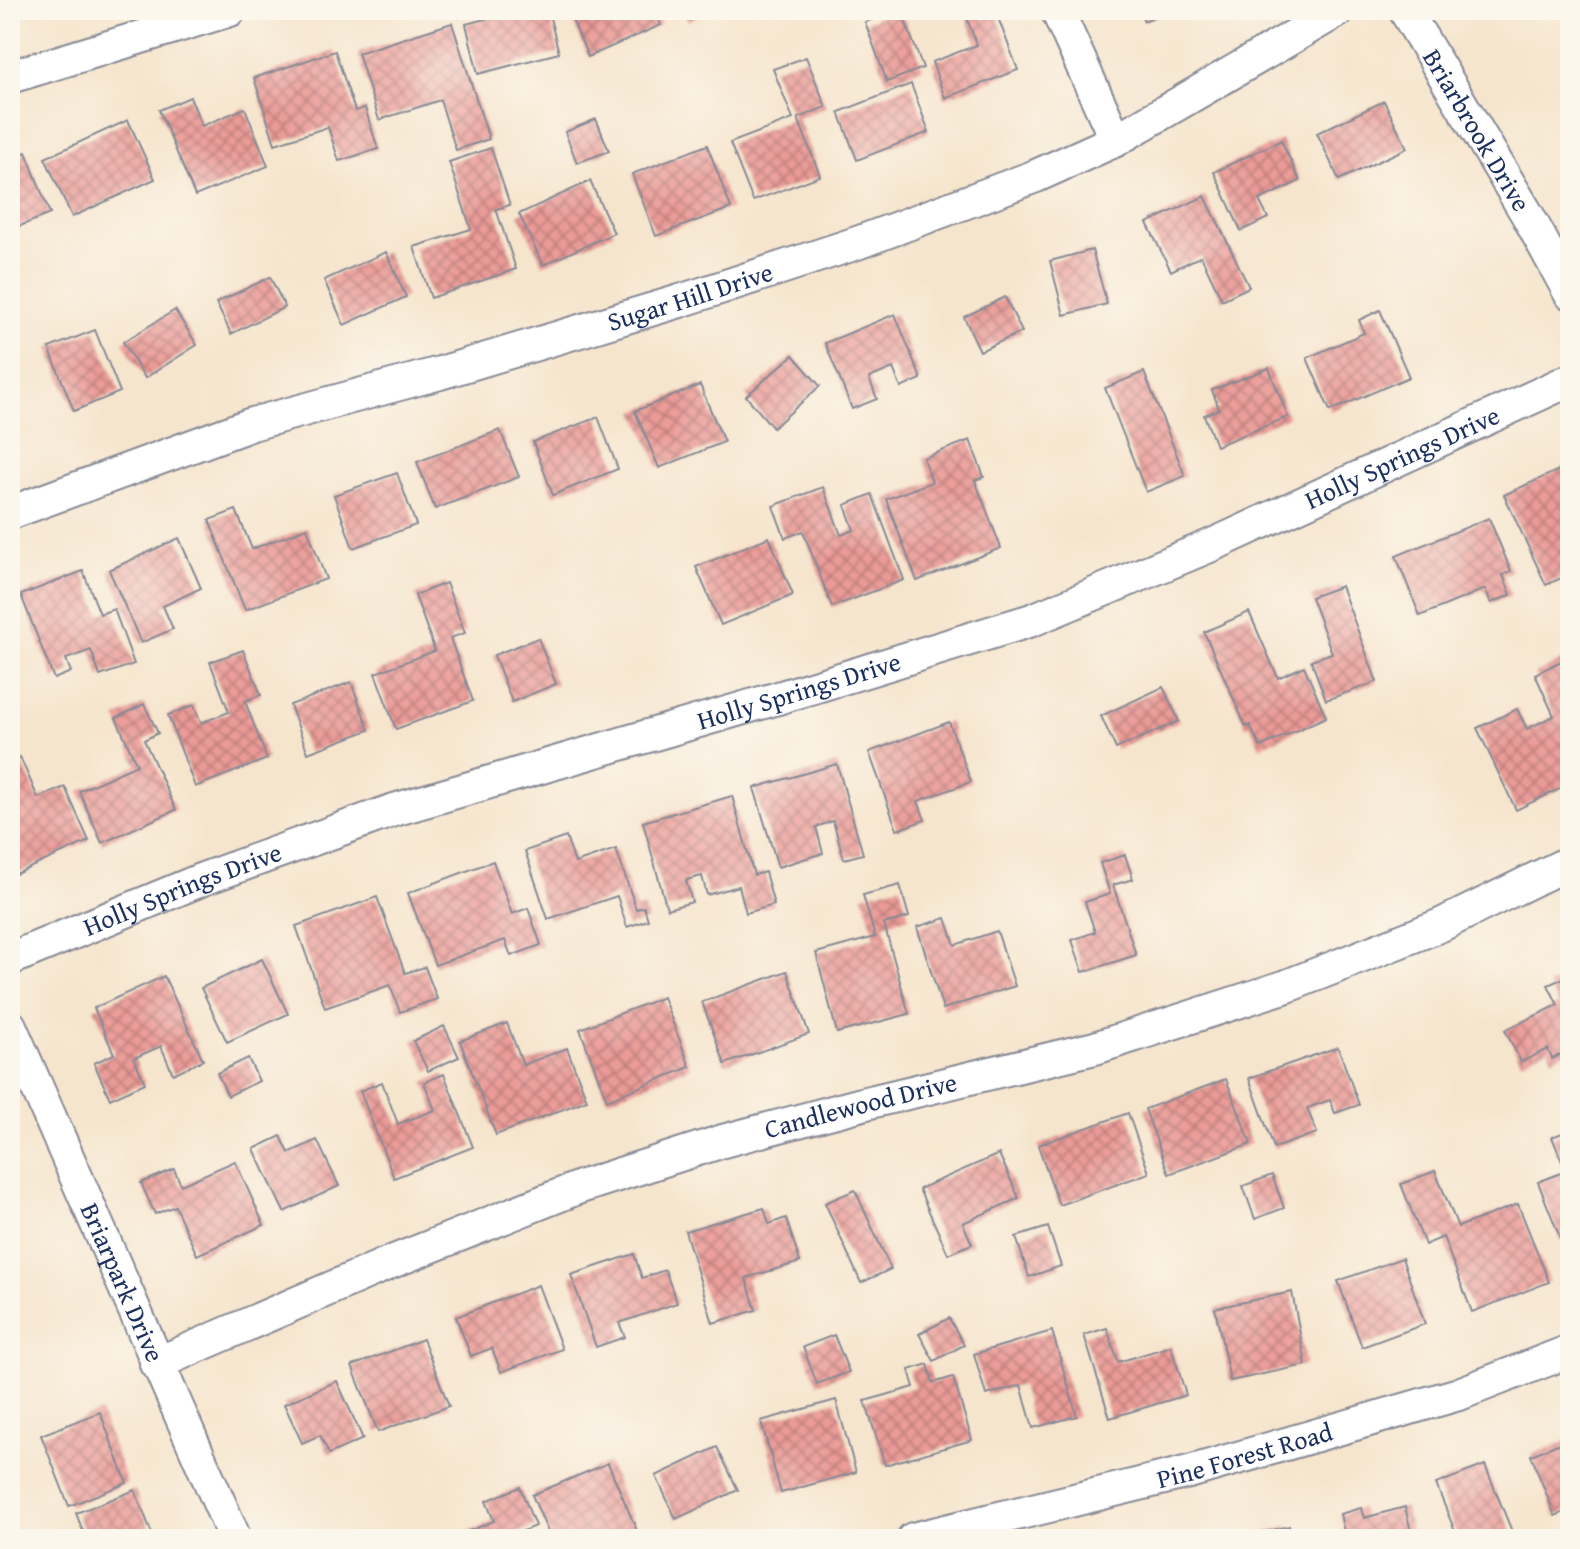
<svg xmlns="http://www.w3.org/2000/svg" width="1580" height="1549" font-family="'Gentium Book Plus',serif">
<defs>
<pattern id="building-cross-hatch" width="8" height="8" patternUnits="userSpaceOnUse" patternTransform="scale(2)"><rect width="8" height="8" fill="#eb9b97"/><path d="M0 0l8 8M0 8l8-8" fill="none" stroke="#be7f7e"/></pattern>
</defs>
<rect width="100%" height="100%" fill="#fbf7ec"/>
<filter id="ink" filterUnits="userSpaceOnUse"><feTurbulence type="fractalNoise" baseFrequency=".0125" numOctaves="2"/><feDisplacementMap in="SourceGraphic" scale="16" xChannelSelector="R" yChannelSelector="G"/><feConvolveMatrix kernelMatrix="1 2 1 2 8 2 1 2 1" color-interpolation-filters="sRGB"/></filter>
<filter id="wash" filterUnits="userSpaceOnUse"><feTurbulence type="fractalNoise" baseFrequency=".006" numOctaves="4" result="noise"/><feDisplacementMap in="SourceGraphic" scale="32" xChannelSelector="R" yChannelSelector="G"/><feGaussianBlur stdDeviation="1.8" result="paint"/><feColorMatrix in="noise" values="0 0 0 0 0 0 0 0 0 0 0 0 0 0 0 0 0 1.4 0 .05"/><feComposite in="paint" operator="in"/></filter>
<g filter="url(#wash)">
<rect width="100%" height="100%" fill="#f6e5cd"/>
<g id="blocks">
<g fill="url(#building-cross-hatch)">
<polygon points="519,10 548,10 559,53 478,74 466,24"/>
<polygon points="568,10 655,10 661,25 588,57"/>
<polygon points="683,10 711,10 688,21"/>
<polygon points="897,10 901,10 923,68 887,82 865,22"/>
<polygon points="991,10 995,10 1018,70 945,98 932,62 977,45 967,19"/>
<polygon points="1139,10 1170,10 1144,21"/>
<polygon points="452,23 489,139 456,150 440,100 379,120 358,53"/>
<polygon points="335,51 355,111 365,108 378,149 339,161 328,127 275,144 254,78"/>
<polygon points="806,57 826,107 798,118 820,176 753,201 730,143 793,119 773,69"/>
<polygon points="911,84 929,132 857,160 839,112"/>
<polygon points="190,97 202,126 245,108 268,166 195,196 159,110"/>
<polygon points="1384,101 1407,148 1339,180 1317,133"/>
<polygon points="596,119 609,151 577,163 565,132"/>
<polygon points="128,120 155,179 72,217 45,158"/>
<polygon points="1281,140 1300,181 1259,200 1268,218 1241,231 1214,172"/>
<polygon points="707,145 731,208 656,236 632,174"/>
<polygon points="491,148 510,205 496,209 516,269 431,298 414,247 471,229 449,162"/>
<polygon points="26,152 50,214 10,230 10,158"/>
<polygon points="590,181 614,233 543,265 519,214"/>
<polygon points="1205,196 1249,287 1222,300 1201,256 1171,271 1147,223"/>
<polygon points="1092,250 1107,304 1064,315 1050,261"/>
<polygon points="386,252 406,297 344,325 324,280"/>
<polygon points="270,277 285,307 231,334 216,303"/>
<polygon points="1005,297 1022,332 980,351 964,317"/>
<polygon points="175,310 197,345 145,378 123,342"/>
<polygon points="1380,310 1409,377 1330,411 1307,358 1364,333 1359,320"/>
<polygon points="895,314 921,379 901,388 893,368 869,378 877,399 852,409 825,343"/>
<polygon points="95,330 120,392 74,411 49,348"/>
<polygon points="793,355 820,386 773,428 746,396"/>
<polygon points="1269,368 1288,417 1216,446 1204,415 1219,409 1212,390"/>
<polygon points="1144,372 1185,476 1146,492 1105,388"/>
<polygon points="700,385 724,442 659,468 635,411"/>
<polygon points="598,417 618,469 553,495 533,442"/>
<polygon points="500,430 519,477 435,509 417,462"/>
<polygon points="970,440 984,477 975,480 1001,548 917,581 886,499 932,482 923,458"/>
<polygon points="1570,465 1570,538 1563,541 1570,557 1570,574 1546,585 1504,495"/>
<polygon points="397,473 416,525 353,548 334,495"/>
<polygon points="823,487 841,535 854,530 845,505 872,494 904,580 832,607 803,531 785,538 773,506"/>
<polygon points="236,510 252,549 307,528 326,579 245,610 209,520"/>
<polygon points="1489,518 1511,571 1503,575 1511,595 1491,603 1485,589 1420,616 1396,556"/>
<polygon points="769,537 793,595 721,625 696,567"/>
<polygon points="179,538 201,588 163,606 173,629 141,643 109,570"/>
<polygon points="83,571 100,614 114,609 134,664 100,676 91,650 66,659 71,672 54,679 21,595"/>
<polygon points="446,583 465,633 450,638 473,701 396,729 375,673 435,651 415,595"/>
<polygon points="1341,586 1377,682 1326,700 1311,660 1332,653 1311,597"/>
<polygon points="1249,612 1278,678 1304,666 1326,717 1260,747 1250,725 1246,727 1204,632"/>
<polygon points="538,638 556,684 512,702 494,655"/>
<polygon points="243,650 261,695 245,701 267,759 195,787 168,715 194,705 201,723 229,712 210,662"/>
<polygon points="1567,658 1570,663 1570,698 1564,701 1570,713 1570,784 1516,810 1477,728 1517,709 1527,729 1554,716 1535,674"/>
<polygon points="351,682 369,730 308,753 290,705"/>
<polygon points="1163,687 1179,721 1116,749 1101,716"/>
<polygon points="144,704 158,733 144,740 176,810 102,843 79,791 137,765 116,718"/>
<polygon points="949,722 971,782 918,801 925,820 897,830 869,752"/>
<polygon points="20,757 38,798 65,787 89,841 16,874 10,860 10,762"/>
<polygon points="837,764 863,854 844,859 833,821 816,827 823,853 778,867 754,788"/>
<polygon points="732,796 754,875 765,872 774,905 746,913 739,886 707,895 702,876 686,880 692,902 667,909 643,822"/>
<polygon points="566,837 575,863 616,849 636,909 644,907 648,920 627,927 617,896 548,919 525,851"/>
<polygon points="1125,855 1133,879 1113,885 1136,955 1083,972 1072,940 1095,932 1085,902 1110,894 1100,863"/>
<polygon points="493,861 512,914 528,908 541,945 511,956 505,940 435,965 408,893"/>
<polygon points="900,885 909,917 884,924 909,1014 837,1033 816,953 875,937 863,895"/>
<polygon points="377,897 405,973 425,967 437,999 400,1012 390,985 325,1008 296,926"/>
<polygon points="946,918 955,945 997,931 1015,986 943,1009 917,927"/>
<polygon points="262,959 288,1014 227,1042 201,988"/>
<polygon points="787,971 809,1034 725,1064 702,1002"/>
<polygon points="1570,975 1570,1050 1552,1059 1548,1049 1521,1062 1505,1030 1558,1005 1548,985"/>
<polygon points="164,976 203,1060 173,1074 161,1046 134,1058 145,1083 110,1099 94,1063 114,1054 94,1008"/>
<polygon points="663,997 690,1067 607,1100 580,1029"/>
<polygon points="507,1023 523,1065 567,1048 587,1100 496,1135 460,1041"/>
<polygon points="444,1026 459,1057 428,1071 413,1041"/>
<polygon points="1338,1047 1359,1105 1335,1113 1330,1100 1307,1108 1317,1133 1274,1148 1249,1078"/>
<polygon points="248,1058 259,1081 228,1096 217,1073"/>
<polygon points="444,1074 473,1147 394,1178 360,1091 382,1082 398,1124 435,1110 424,1082"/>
<polygon points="1226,1079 1251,1144 1169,1174 1145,1109"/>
<polygon points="1128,1113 1149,1173 1059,1205 1038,1145"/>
<polygon points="1570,1130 1570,1236 1561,1240 1538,1182 1566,1171 1552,1137"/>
<polygon points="281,1136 289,1153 317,1140 339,1186 284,1212 254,1149"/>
<polygon points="999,1154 1019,1198 963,1223 972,1244 948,1254 919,1189"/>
<polygon points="235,1161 264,1225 197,1255 175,1206 155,1214 141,1183 174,1169 181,1185"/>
<polygon points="1435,1171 1458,1227 1518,1204 1549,1282 1472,1312 1443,1237 1425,1245 1401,1184"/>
<polygon points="1272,1175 1284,1208 1255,1219 1243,1186"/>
<polygon points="855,1190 891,1269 861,1283 825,1203"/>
<polygon points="764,1208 769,1224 786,1218 800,1262 746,1278 756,1310 713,1323 685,1231"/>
<polygon points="1048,1227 1061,1266 1029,1277 1016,1237"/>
<polygon points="634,1254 642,1278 665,1270 677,1303 619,1323 625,1337 596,1347 571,1275"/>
<polygon points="1402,1258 1425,1324 1362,1347 1338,1281"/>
<polygon points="538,1285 562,1349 501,1372 492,1348 471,1356 456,1317"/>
<polygon points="1292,1292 1306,1365 1230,1381 1215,1308"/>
<polygon points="949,1318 964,1345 934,1361 919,1334"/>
<polygon points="1107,1328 1118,1362 1171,1346 1186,1395 1110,1418 1084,1335"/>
<polygon points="1052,1331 1077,1416 1033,1428 1021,1385 986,1395 974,1354"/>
<polygon points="834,1335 849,1372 817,1384 803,1347"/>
<polygon points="423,1339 449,1406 378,1432 352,1366"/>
<polygon points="928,1364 933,1383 953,1377 972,1440 885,1465 865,1401 914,1387 909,1370"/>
<polygon points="337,1381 363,1439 329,1454 320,1435 302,1443 284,1404"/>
<polygon points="836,1400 856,1472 781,1493 761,1421"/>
<polygon points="100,1412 127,1483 69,1506 41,1435"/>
<polygon points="1570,1439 1570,1510 1555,1516 1531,1455"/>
<polygon points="717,1447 738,1490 676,1519 656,1476"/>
<polygon points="608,1463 638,1533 624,1539 551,1539 532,1495"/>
<polygon points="1485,1465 1515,1539 1458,1539 1436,1484"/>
<polygon points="520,1487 535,1526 511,1536 513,1539 449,1539 494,1521 486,1501"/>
<polygon points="135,1490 154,1539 86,1539 76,1513"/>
<polygon points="1405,1507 1413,1539 1334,1539 1345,1535 1340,1514 1361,1508 1364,1518"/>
<polygon points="1289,1526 1292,1539 1241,1539 1241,1538"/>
</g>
</g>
</g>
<g filter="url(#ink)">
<use href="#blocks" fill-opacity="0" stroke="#888a96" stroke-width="2"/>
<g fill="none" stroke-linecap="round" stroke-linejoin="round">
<g stroke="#888a96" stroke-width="36">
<g id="minor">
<polyline points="1057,10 1116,140"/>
<path id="s1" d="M1405 10 1527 214 1570 293"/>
<polyline points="10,77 230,10"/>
<path id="s2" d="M10 513 252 424 440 373 680 301 857 243 1036 176 1116 140 1339 10"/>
<path id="s3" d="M10 959 203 879 394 810 778 698 1032 620 1219 542 1570 380"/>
<path id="s4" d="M10 1026 235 1539"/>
<path id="s5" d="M156 1364 389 1263 580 1187 723 1141 866 1103 1095 1048 1287 986 1441 925 1570 862"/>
<path id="s6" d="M913 1539 1189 1472 1459 1394 1570 1351"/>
</g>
</g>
<use href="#minor" stroke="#fff" stroke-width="32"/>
</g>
</g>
<g text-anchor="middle" stroke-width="7" stroke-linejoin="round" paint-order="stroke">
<g font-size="26" fill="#1b2f5e" stroke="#fbf7ec">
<text dy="9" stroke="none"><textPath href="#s1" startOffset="140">Briarbrook Drive</textPath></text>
<text dy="9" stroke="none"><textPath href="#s2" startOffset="714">Sugar Hill Drive</textPath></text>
<text dy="9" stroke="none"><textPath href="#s3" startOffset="1482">Holly Springs Drive</textPath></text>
<text dy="9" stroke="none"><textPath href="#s3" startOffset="834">Holly Springs Drive</textPath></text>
<text dy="9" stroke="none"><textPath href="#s3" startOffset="186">Holly Springs Drive</textPath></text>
<text dy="9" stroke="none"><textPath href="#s5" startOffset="752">Candlewood Drive</textPath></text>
<text dy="9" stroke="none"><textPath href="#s4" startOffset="280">Briarpark Drive</textPath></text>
<text dy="9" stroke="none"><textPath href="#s6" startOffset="342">Pine Forest Road</textPath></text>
</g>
</g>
<rect width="1580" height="1549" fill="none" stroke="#fbf7ec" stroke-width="40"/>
</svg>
